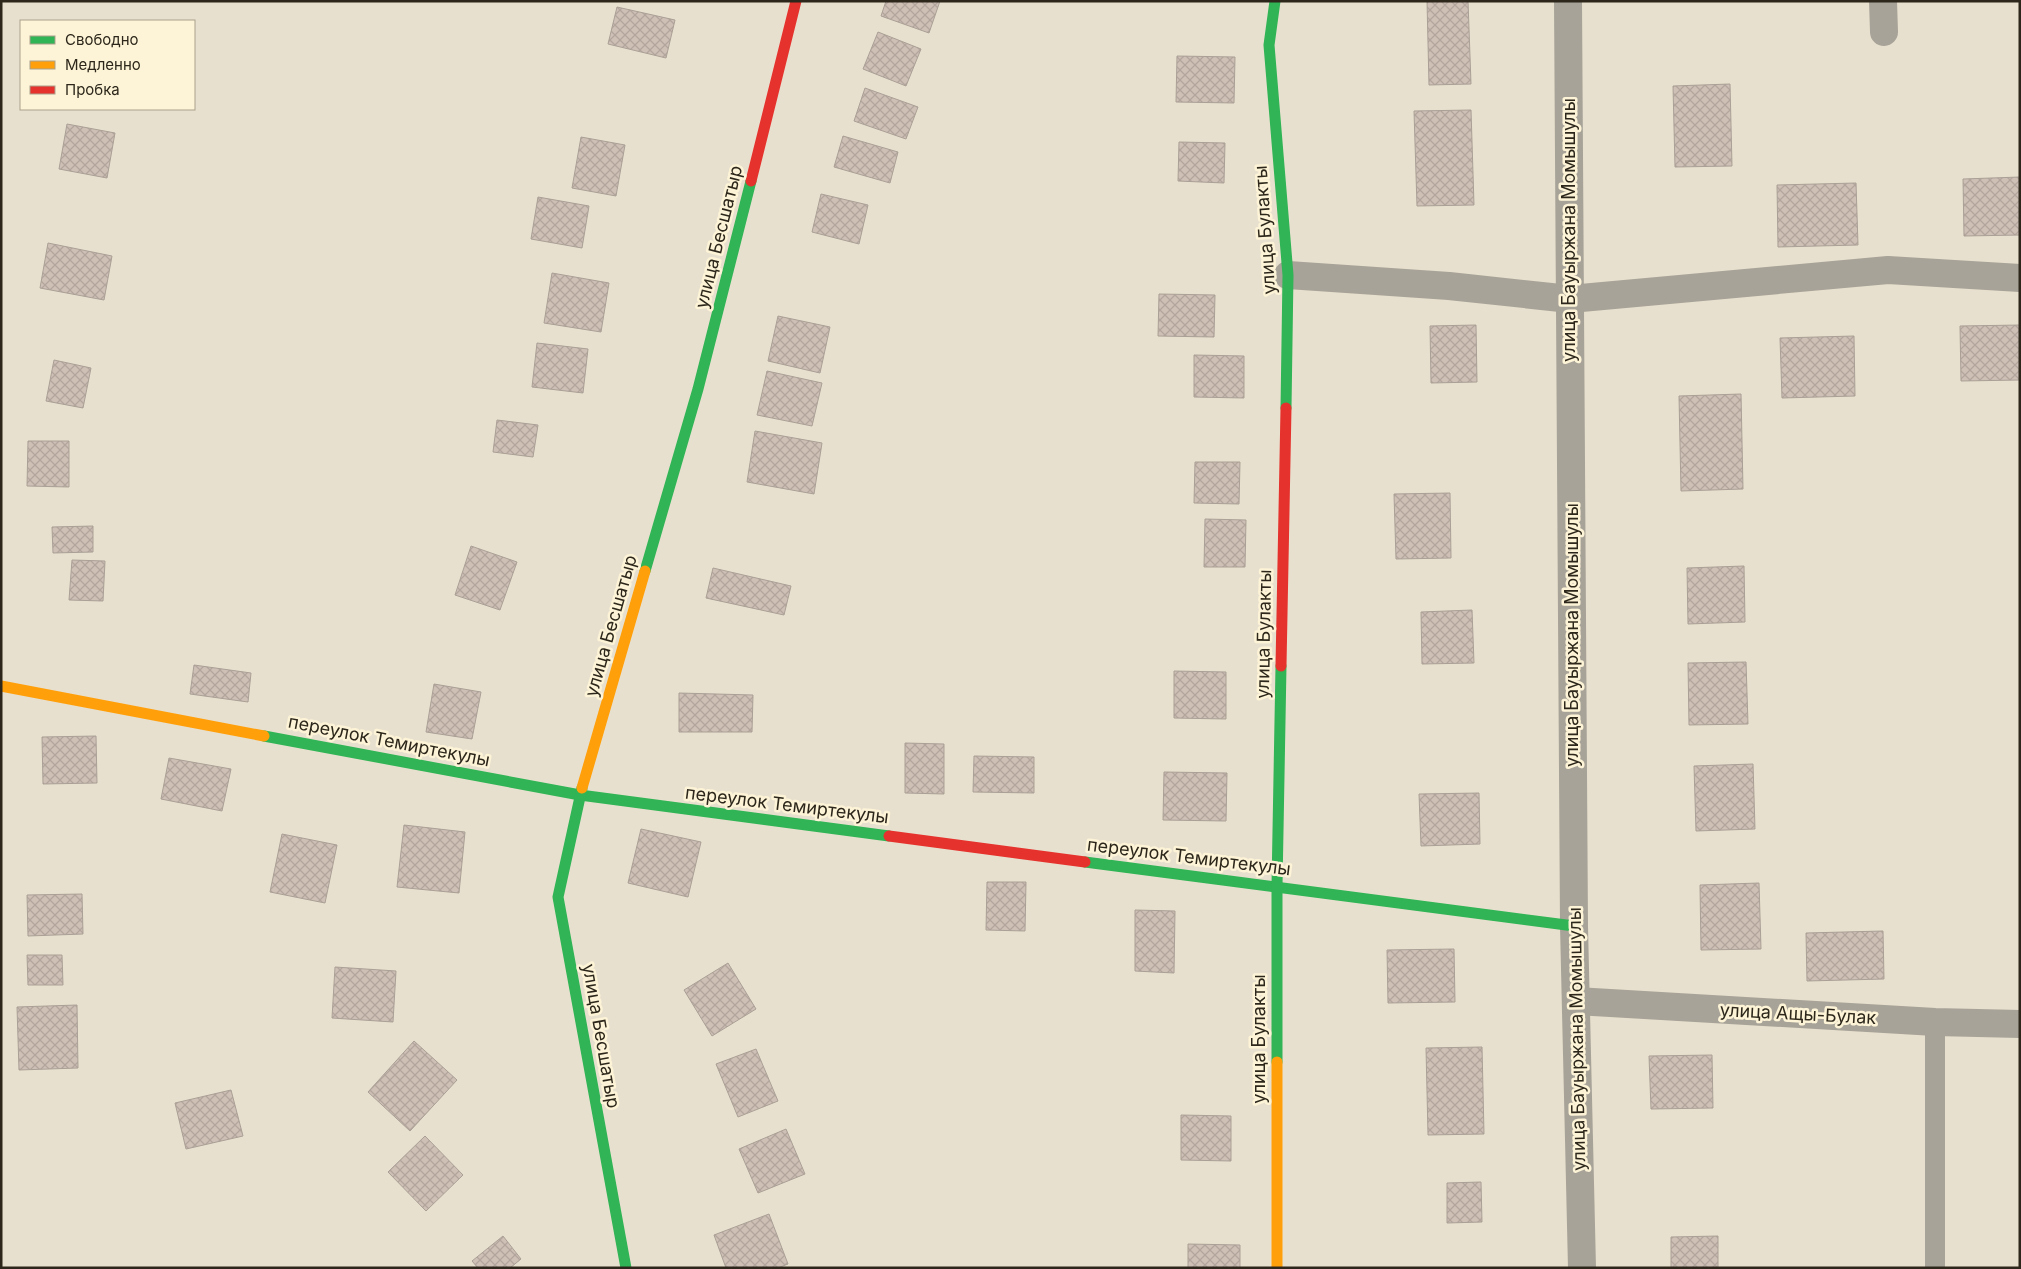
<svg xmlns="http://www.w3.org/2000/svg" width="2021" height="1269" font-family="Inter,sans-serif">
<defs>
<pattern id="building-cross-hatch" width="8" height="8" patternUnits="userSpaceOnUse" patternTransform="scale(1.25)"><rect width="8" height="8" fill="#cfc0b6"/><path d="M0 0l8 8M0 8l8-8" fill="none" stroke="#b2a59c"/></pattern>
</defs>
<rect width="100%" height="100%" fill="#e8e0ce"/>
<g fill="url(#building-cross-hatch)" stroke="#aaa096">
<polygon points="886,1 940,1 929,33 881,16"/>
<polygon points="1427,1 1468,1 1471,84 1429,85"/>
<polygon points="617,7 675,20 666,58 608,44"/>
<polygon points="878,32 921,49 906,86 863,69"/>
<polygon points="1177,56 1235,57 1234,103 1176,102"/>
<polygon points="1730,84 1732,166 1675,167 1673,86"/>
<polygon points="865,88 918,107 906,139 854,121"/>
<polygon points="1471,110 1474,205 1417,206 1414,111"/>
<polygon points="67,124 115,133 107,178 59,169"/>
<polygon points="843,136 898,152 890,183 834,167"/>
<polygon points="581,137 625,145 616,196 572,188"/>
<polygon points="1179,142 1225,143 1224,183 1178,181"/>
<polygon points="2020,177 2020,235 1964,236 1963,179"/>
<polygon points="1856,183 1858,245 1778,247 1777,185"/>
<polygon points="821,194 868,205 859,244 812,232"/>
<polygon points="538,197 589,206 582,248 531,239"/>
<polygon points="48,243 112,256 104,300 40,288"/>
<polygon points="552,273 609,283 601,332 544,323"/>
<polygon points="1159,294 1215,295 1214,337 1158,336"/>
<polygon points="778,316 830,327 820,373 768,361"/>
<polygon points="1476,325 1477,382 1431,383 1430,326"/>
<polygon points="2020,325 2020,380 1961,381 1960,326"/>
<polygon points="1854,336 1855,396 1782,398 1780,338"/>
<polygon points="537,343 588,349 583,393 532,387"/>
<polygon points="1194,355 1244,356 1244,398 1194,397"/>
<polygon points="54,360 91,368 83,408 46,401"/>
<polygon points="767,371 822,383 812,426 757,415"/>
<polygon points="1741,394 1743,489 1681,491 1679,396"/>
<polygon points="497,420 538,425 533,457 493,452"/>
<polygon points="755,431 822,443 814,494 747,482"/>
<polygon points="28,441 69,441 69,487 27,486"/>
<polygon points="1195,462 1240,462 1239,504 1194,503"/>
<polygon points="1450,493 1451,558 1396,559 1394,494"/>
<polygon points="1205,519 1246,520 1245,567 1204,567"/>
<polygon points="93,526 93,552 53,553 52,527"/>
<polygon points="471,546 517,562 500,610 455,595"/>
<polygon points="72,560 105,561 103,601 69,600"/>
<polygon points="1744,566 1745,622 1688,624 1687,568"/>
<polygon points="713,568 791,586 784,615 706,598"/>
<polygon points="1472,610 1474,663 1422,664 1421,612"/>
<polygon points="1746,662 1748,724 1689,725 1688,663"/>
<polygon points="194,665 251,673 248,702 190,694"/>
<polygon points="1174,671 1226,672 1226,719 1174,718"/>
<polygon points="434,684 481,692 472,739 426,732"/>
<polygon points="679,693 753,695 752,732 679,732"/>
<polygon points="96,736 97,783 43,784 42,737"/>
<polygon points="905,743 944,744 944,794 905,793"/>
<polygon points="974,756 1034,757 1034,793 973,792"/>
<polygon points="169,758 231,769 222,811 161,799"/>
<polygon points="1753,764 1755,829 1696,831 1694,766"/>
<polygon points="1164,772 1227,773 1226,821 1163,820"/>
<polygon points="1479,793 1480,844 1421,846 1419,794"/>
<polygon points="404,825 465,832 459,893 397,887"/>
<polygon points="641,829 701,842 688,897 628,883"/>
<polygon points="282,834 337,845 325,903 270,892"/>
<polygon points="987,882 1026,882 1025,931 986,930"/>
<polygon points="1759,883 1761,949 1701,950 1700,885"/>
<polygon points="82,894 83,934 28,936 27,895"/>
<polygon points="1135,910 1175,911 1174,973 1135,971"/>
<polygon points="1883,931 1884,979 1807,981 1806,933"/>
<polygon points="1454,949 1455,1002 1388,1003 1387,950"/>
<polygon points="27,955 62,955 63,985 28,985"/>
<polygon points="728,963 756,1009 712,1036 684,990"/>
<polygon points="335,967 396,971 393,1022 332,1018"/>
<polygon points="77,1005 78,1068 19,1070 17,1007"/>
<polygon points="414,1041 457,1080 410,1131 368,1092"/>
<polygon points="1482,1047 1484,1134 1428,1135 1426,1048"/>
<polygon points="756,1049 778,1101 738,1117 716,1064"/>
<polygon points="1712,1055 1713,1108 1651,1109 1649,1056"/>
<polygon points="231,1090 243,1136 186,1149 175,1103"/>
<polygon points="1181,1115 1231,1116 1231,1161 1181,1160"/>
<polygon points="786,1129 805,1174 758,1193 739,1149"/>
<polygon points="425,1136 463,1175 426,1211 388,1172"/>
<polygon points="1481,1182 1482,1222 1447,1223 1447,1183"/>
<polygon points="769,1214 788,1264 778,1268 726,1268 714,1235"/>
<polygon points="503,1236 521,1259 510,1268 478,1268 472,1261"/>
<polygon points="1718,1236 1718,1268 1671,1268 1671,1237"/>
<polygon points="1188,1244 1240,1245 1240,1268 1188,1268"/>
</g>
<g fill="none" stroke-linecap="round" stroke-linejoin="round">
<polyline stroke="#a7a398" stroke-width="20" points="1935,1022 1935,1268"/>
<g stroke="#a7a398" stroke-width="28">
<polyline points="1568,1 1574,926 1582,1268"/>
<polyline points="1883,1 1884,32"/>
<polyline points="1288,275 1449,286 1570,299 1888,270 2020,278"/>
<polyline points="1576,1001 1935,1022 2020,1024"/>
</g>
<g stroke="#30b455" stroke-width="11">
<polyline points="1275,1 1269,45 1288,275 1286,408"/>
<polyline points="645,571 698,389 751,181"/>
<polyline points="264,736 580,795 889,836"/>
<polyline points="582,788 558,897 626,1268"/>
<polyline points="1085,862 1574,926"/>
<polyline points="1277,1062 1277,886 1281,666"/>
</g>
<g stroke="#ff9f0a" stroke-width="11">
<polyline points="1,686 264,736"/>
<polyline points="582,788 645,571"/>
<polyline points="1277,1062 1277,1268"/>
</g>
<g stroke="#e5322d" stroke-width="11">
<polyline points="751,181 796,1"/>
<polyline points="1281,666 1286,408"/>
<polyline points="889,836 1085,862"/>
</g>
</g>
<g text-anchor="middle" stroke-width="5" stroke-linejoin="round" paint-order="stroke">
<g font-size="18" fill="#2c271a" stroke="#fdf3d7">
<text transform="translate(1265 230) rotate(-94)" y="6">улица Булакты</text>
<text transform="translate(1569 230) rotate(-90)" y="6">улица Бауыржана Момышулы</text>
<text transform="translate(719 237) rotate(-76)" y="6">улица Бесшатыр</text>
<text transform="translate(611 626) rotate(-74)" y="6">улица Бесшатыр</text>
<text transform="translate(1264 634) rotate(-89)" y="6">улица Булакты</text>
<text transform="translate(1572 635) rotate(-90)" y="6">улица Бауыржана Момышулы</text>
<text transform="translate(389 741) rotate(11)" y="6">переулок Темиртекулы</text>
<text transform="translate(787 805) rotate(7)" y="6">переулок Темиртекулы</text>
<text transform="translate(1189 857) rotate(7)" y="6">переулок Темиртекулы</text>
<text transform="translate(1798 1014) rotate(3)" y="6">улица Ащы-Булак</text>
<text transform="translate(601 1036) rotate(80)" y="6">улица Бесшатыр</text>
<text transform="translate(1259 1039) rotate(-90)" y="6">улица Булакты</text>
<text transform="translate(1577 1039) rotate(-91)" y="6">улица Бауыржана Момышулы</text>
</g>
</g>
<rect width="2021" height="1269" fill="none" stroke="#2c271a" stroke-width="5"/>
<rect x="20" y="20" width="175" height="90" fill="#fdf3d7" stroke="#a9a18b"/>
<rect x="30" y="36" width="25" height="8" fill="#30b455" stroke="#a9a18b"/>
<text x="65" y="45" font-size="15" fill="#2c271a">Свободно</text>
<rect x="30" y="61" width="25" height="8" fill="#ff9f0a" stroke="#a9a18b"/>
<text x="65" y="70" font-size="15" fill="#2c271a">Медленно</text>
<rect x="30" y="86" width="25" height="8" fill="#e5322d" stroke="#a9a18b"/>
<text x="65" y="95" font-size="15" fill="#2c271a">Пробка</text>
</svg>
